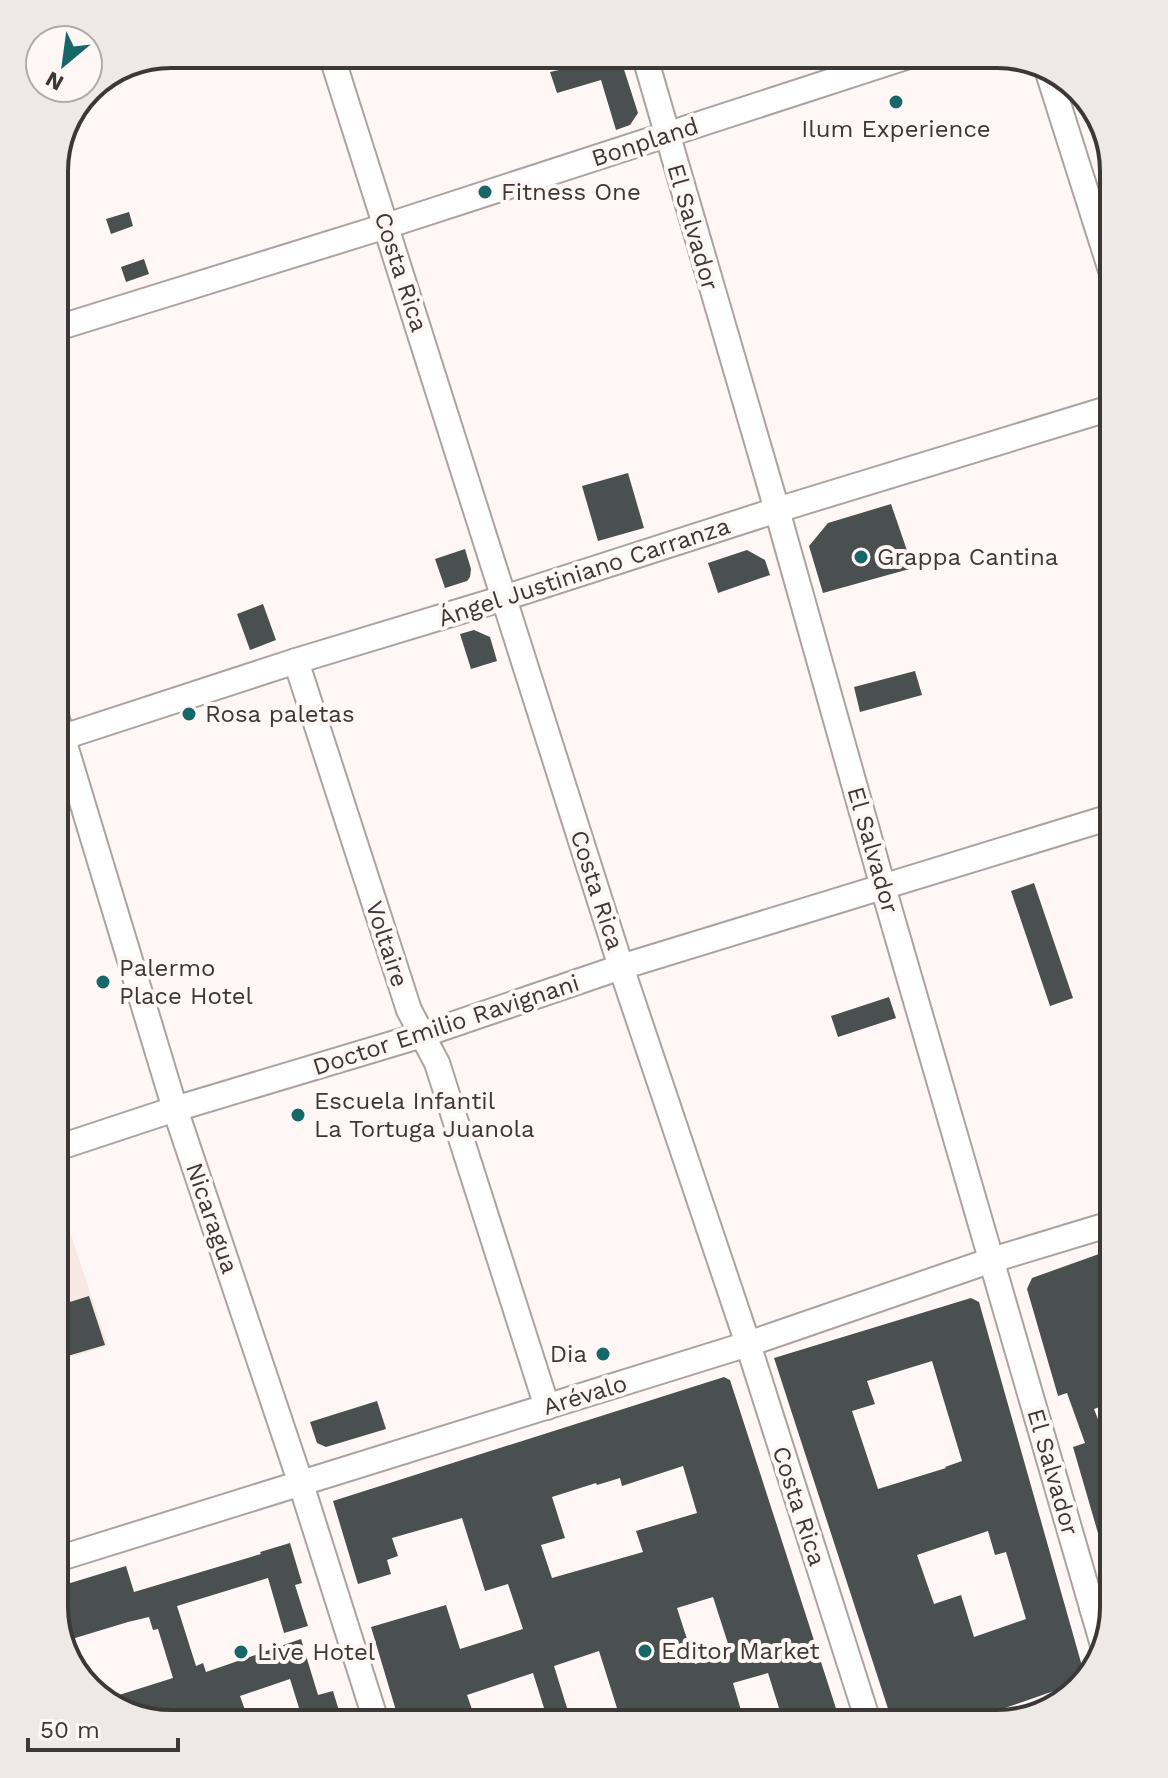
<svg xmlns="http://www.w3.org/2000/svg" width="1168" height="1778" font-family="'Work Sans',sans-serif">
<rect width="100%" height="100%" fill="#fef7f5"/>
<polygon fill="#f8e8e3" points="54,1184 108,1346 54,1362"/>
<g fill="#4a5050" fill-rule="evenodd">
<polygon points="554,54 619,54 638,113 630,125 616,130 601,80 557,93 550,72 559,70"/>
<polygon points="129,212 133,226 111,234 106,219"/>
<polygon points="144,259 149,274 126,282 121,267"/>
<polygon points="628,473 644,528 598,541 582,486"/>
<polygon points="891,504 913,568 823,593 809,546 828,523"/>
<polygon points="465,549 471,569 470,577 467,581 445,588 435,559"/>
<polygon points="747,550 765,560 770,575 718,593 708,563"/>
<polygon points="263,604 276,640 250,650 237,614"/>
<polygon points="474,630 490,637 497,661 471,669 460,634"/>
<polygon points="915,671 922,695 860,712 854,687"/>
<polygon points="1034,883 1073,998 1050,1006 1011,891"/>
<polygon points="889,997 896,1018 838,1037 831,1016"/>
<polygon points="1099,1254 1101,1260 1114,1256 1114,1402 1094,1409 1108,1445 1114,1443 1114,1570 1109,1571 1073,1447 1085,1443 1067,1393 1058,1396 1027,1289 1032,1278"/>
<polygon points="89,1296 105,1345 54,1360 54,1307"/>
<path d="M971 1298 979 1302 1082 1666V1673L1081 1678 1074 1684 959 1724H893L774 1358ZM932 1361 962 1461 945 1467 946 1468 878 1489 852 1411 875 1404 867 1381ZM988 1531 995 1555 1006 1552 1026 1619 974 1637 961 1595 934 1604 917 1555Z"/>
<path d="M724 1377 730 1380 841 1724H784L768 1673 733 1683 745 1724H622L599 1651 554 1666 572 1724H549L533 1673 467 1695 475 1718 456 1724H400L371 1627 446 1605 460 1649 523 1629 508 1584 485 1591 462 1518 392 1538 398 1556 387 1560 391 1574 358 1584 333 1501ZM683 1466 697 1513 636 1531 643 1552 552 1578 541 1545 565 1538 552 1497 596 1483 597 1485 620 1478 622 1486ZM713 1597 731 1653 695 1664 677 1608Z"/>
<polygon points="377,1401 386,1429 326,1447 317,1443 310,1422"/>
<polygon points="290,1543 302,1583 295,1585 308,1626 284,1633 268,1578 177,1606 196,1666 203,1663 206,1672 301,1639 318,1695 333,1691 343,1724 304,1724 290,1679 240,1696 250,1724 164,1724 106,1704 103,1700 173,1678 158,1629 153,1630 149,1617 128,1622 62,1642 54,1607 54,1588 126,1566 134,1592 261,1554 260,1552"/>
</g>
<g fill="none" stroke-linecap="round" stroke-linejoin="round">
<g stroke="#aaa3a1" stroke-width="28">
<g id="minor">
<polyline points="331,54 621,967 748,1344 869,1724"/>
<polyline points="644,54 777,510 883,887 1103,1645"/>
<polyline points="1047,69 1114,280"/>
<polyline points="54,329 386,226 915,54"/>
<polyline points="296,661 409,1010 437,1063 547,1407"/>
<polyline points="54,709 175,1109 301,1484 377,1724"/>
<polyline points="54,740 296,661 504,598 777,510 1114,407"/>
<polyline points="54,1149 175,1109 422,1035 621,967 1114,816"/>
<polyline points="54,1560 748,1344 992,1260 1114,1223"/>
<polyline points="1092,1608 1114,1590"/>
</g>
</g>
<use href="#minor" stroke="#fff" stroke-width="24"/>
</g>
<g fill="#176669" stroke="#fef7f5" stroke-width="3">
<circle cx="896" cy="102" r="8"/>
<circle cx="485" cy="192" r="8"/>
<circle cx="861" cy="557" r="8"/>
<circle cx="189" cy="714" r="8"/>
<circle cx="103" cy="982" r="8"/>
<circle cx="298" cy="1115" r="8"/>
<circle cx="603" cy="1354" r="8"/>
<circle cx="645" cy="1651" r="8"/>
<circle cx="241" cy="1652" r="8"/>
</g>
<g text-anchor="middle" stroke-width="8" stroke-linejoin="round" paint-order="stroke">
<g font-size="24" fill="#3b3837" stroke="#fef7f5" text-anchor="start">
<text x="896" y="137" text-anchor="middle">Ilum Experience</text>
<text x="501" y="200">Fitness One</text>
<text x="877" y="565">Grappa Cantina</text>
<text x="205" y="722">Rosa paletas</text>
<text x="119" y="976">Palermo<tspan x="119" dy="28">Place Hotel</tspan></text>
<text x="314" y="1109">Escuela Infantil<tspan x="314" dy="28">La Tortuga Juanola</tspan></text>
<text x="587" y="1362" text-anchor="end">Dia</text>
<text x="661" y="1659">Editor Market</text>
<text x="257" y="1660">Live Hotel</text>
</g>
<g font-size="24" fill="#3b3837" stroke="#fef7f5">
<text transform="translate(645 142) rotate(-18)" y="8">Bonpland</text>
<text transform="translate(693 227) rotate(74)" y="8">El Salvador</text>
<text transform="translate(401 272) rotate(72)" y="8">Costa Rica</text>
<text transform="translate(584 572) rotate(-18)" y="8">Ángel Justiniano Carranza</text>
<text transform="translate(873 850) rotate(74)" y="8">El Salvador</text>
<text transform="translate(597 890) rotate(72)" y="8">Costa Rica</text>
<text transform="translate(387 944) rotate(72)" y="8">Voltaire</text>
<text transform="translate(446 1025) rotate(-18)" y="8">Doctor Emilio Ravignani</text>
<text transform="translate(212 1218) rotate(71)" y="8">Nicaragua</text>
<text transform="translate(585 1395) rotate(-17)" y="8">Arévalo</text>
<text transform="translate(1053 1472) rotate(74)" y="8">El Salvador</text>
<text transform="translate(799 1506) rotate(72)" y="8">Costa Rica</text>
</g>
</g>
<path d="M0 0H1168V1778H0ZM171 68H997A103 103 0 0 1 1100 171V1607A103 103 0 0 1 997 1710H171A103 103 0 0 1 68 1607V171A103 103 0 0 1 171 68Z" fill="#eee8e6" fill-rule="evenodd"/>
<path fill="none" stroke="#3b3837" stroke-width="4" d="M171 68H997A103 103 0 0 1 1100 171V1607A103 103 0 0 1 997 1710H171A103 103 0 0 1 68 1607V171A103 103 0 0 1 171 68Z"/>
<g transform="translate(64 64) rotate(209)"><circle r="38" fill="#fef7f5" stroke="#b0aba9" stroke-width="2"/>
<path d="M0-6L14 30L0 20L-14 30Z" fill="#176669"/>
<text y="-12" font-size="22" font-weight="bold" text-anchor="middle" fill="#3b3837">N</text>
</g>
<path d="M28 1738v12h150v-12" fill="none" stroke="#3b3837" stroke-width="4"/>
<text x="40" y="1738" font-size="24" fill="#3b3837" stroke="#fef7f5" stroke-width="6" paint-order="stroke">50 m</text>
</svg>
